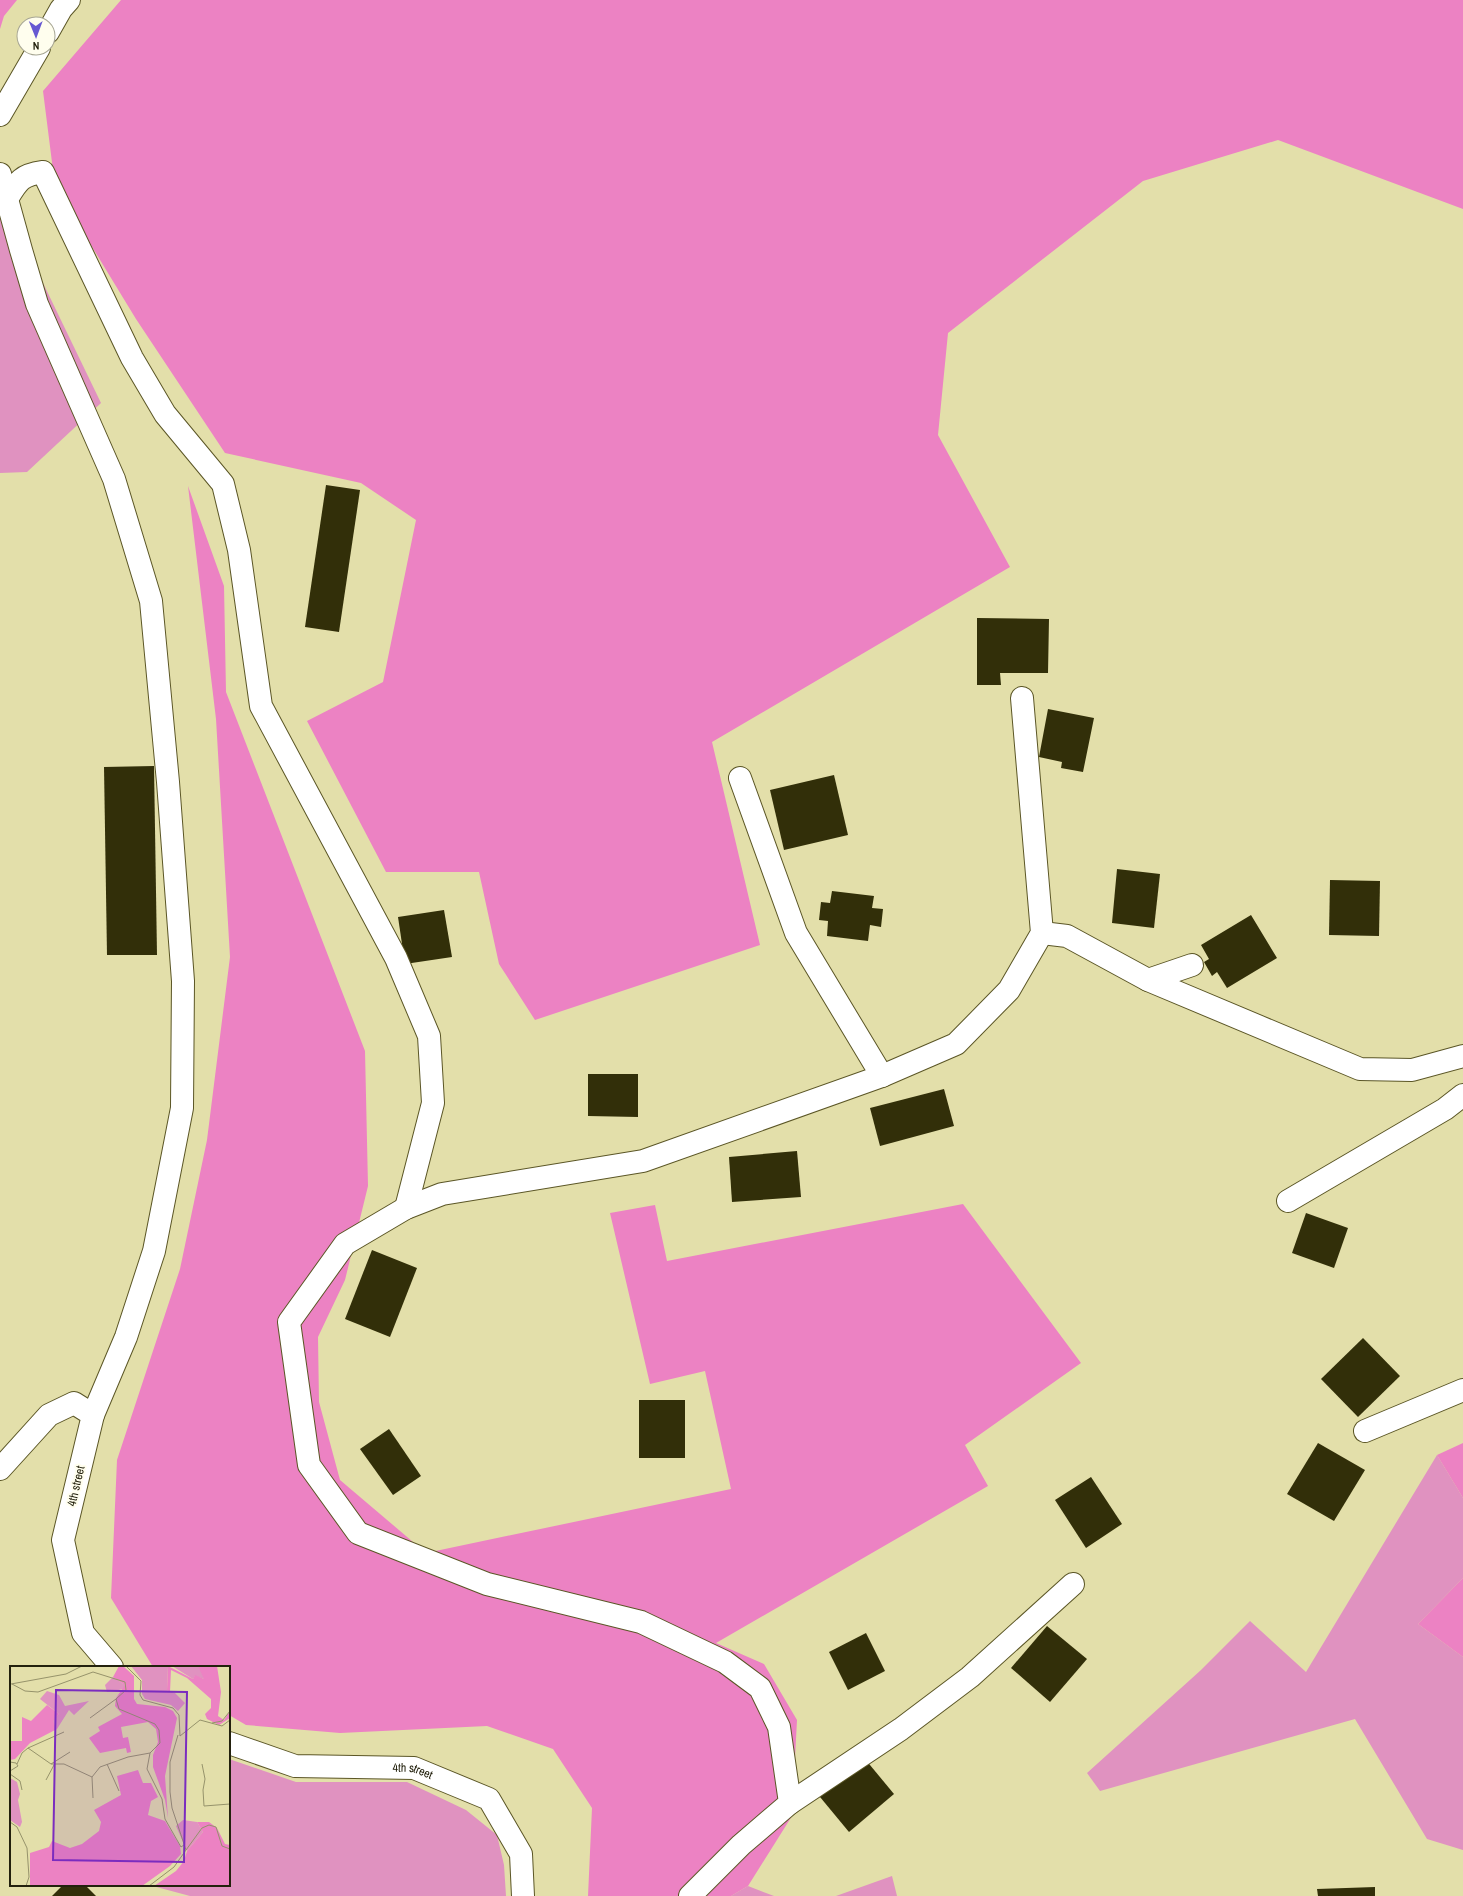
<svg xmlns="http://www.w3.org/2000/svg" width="1463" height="1896" font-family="'Archivo Narrow',sans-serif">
<rect width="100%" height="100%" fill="#e3dfaa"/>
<g fill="#e092c0">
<polygon points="0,194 101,403 27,472 0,473"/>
<polygon points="1437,1455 1463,1498 1463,1578 1418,1624 1463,1657 1463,1850 1427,1839 1355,1719 1100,1791 1087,1773 1201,1670 1250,1621 1306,1672"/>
<polygon points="229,1759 296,1782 407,1782 466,1810 497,1835 504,1865 506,1896 190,1896 149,1885 229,1885"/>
<polygon points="892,1876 897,1896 836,1896"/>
<polygon points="748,1886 774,1896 731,1896"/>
</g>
<g fill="#ec82c3">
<polygon points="0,0 17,0 4,16 0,29"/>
<polygon points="121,0 1463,0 1463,209 1278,140 1143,181 948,333 938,435 1010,567 712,742 760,945 535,1020 499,964 479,872 386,872 307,721 383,682 416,520 361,483 225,453 136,319 55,186 43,91"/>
<polygon points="188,486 224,586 226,692 365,1051 368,1186 345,1280 318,1337 319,1402 340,1480 426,1553 731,1489 705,1371 650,1384 610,1213 655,1205 667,1261 963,1204 1081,1363 965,1445 988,1486 716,1643 764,1664 797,1720 792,1816 748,1886 731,1896 588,1896 592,1808 553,1749 487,1726 340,1733 246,1725 229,1715 229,1667 153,1667 111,1598 117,1460 180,1269 207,1140 230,957 216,719"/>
<polygon points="1463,1443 1463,1498 1437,1455"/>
<polygon points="1463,1578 1463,1657 1418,1624"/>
</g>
<g fill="#322f09">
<polygon points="326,485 360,490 339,632 305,627"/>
<polygon points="977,618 1049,619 1048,673 1000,673 1001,685 977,685"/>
<polygon points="1048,709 1094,718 1083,772 1061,768 1062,762 1039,757"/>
<polygon points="154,766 157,955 107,955 104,767"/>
<polygon points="834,775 848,835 784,850 770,790"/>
<polygon points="1117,869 1160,874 1154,928 1112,923"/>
<polygon points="1330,880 1380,881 1379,936 1329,935"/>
<polygon points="832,891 874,896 872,908 883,909 881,927 870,925 868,941 827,936 828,921 819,920 821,902 830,903"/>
<polygon points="444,910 452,957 405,964 398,917"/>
<polygon points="1251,915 1277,958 1227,988 1217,972 1212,976 1204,962 1209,959 1201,945"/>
<polygon points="588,1074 638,1074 638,1117 588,1116"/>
<polygon points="944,1089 954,1126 880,1146 870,1108"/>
<polygon points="797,1151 801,1197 732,1202 729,1157"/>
<polygon points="1306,1213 1348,1228 1334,1268 1292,1253"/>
<polygon points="372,1250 417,1268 390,1337 345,1319"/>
<polygon points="1363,1338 1400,1376 1358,1417 1321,1379"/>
<rect x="639" y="1400" width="46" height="58"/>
<polygon points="389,1429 421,1476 393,1495 360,1449"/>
<polygon points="1318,1443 1365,1470 1334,1521 1287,1494"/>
<polygon points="1091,1477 1122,1524 1086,1548 1055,1500"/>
<polygon points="1047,1626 1087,1659 1050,1702 1011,1668"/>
<polygon points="866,1633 885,1671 848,1690 829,1652"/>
<polygon points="865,1759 894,1794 849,1832 820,1797"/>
<polygon points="63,1885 85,1885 96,1896 52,1896"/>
<polygon points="1375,1887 1375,1896 1318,1896 1317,1889"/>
</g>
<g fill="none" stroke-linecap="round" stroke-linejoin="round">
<g stroke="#5b5626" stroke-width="24">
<g id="minor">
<polyline points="48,32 61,9 69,0"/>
<polyline points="0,115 39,48"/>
<polyline points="0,174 21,250 37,304 114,479 151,601 168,782 183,981 182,1108 154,1251 126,1337 93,1415"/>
<path d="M7 199C18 181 21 175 43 172L132 358 165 414 223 484 239 550 261 706 396 958 429 1036 433 1103 406 1208"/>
<polyline points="740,778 796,933 882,1076"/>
<polyline points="1042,933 1067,936 1148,980 1360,1069 1412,1070 1463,1056"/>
<polyline points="1148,980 1192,965"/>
<polyline points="1288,1201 1445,1109 1463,1095"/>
<polyline points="1365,1431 1463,1390"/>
<polyline points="0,1469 49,1415 74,1403 93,1415 63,1540 83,1633 112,1667"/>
<path id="s1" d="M229 1743 295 1766 414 1768 489 1799 521 1854 523 1896"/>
<polyline points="790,1803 901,1729 970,1677 1073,1584"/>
<polyline points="690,1896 741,1845 790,1803 779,1727 760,1688 725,1662 641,1622 487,1584 358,1533 309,1465 289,1322 345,1244 406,1208 442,1194 643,1161 882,1076 956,1044 1009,990 1042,933 1022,698"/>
</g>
</g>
<use href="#minor" stroke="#fff" stroke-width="22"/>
</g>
<g text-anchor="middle" stroke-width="4" stroke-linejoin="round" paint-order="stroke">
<g font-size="12" fill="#23210d" stroke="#fffeee">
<text transform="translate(76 1486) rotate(-77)" y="4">4th street</text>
<text dy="4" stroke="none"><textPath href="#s1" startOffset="188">4th street</textPath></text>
</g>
</g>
<g transform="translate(10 1666)">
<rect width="220" height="220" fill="#e3dfaa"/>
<path d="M121 0H158L157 24 165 27 175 37 168 45 161 39 135 33 132 28V14ZM162 0H188L194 8V13L185 10 183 13ZM103 11 115 19 114 23 97 26 95 19ZM37 25 49 29 55 40 79 35 64 49 59 44 47 63 42 55 49 48 30 33ZM0 112 7 116 10 128 8 134 12 156 10 161 0 154ZM173 154 187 156 193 166 177 185 166 160Z" fill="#e092c0"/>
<path d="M109 0H113L124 10V33L127 38 155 41 163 45 167 52 155 110 158 152 155 134 143 101V89L148 76 146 63 138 56 111 61 113 72 118 71 121 86 117 87 116 82 90 87 79 72 90 65 88 61 112 48 105 40 106 32 115 19 103 11ZM158 0 183 13 185 9 194 13 188 0H207L211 26 208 50 214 54 220 45V52L209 59 197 53 195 48 201 42V33L177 12 161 4 160 26 157 24ZM37 39 49 48 43 55 47 63 20 77 5 93 0 94V75H12V51L21 55ZM128 104 133 117H141L148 131 141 135 138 149 155 155 170 180 171 188 160 200 132 220H20V187L39 181 42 175 60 182 72 178 89 165 91 156 84 144 111 129 107 110ZM187 156H199L207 162 215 178 220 179V220H144L166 205 174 195 177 185 193 166Z" fill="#ec82c3"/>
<path fill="none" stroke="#96936b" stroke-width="1" d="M116 0 131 15 130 29 133 34 163 42 169 49 170 70 190 54 212 60 220 54M1 18 56 8 72 0M2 18 15 25 28 26 83 6 115 16 116 24 106 33 109 43 145 58 149 64 150 77 140 87 118 91 90 101 82 111 83 132M80 52 106 33M202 57 212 55 220 45M18 82 41 98 60 86M140 87 137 103 152 133 155 153 171 181 174 179M0 96 6 97 8 100 0 105M7 98 12 87 18 82 54 66M41 98H54L82 111M97 98 109 125M192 98 195 113 193 124 194 140 220 138M0 108 10 115 12 124M36 114 44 99M0 156 7 161 17 182 19 211 16 220M176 184 192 162 199 159 206 161 212 180 220 183M139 220 164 201 176 184 162 142 160 126V96L168 69"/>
<path fill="#7b2cbf" fill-opacity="0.15" stroke="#7b2cbf" stroke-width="2" d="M46 24 177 26 174 196 43 194Z"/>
<rect width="220" height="220" fill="none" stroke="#23210d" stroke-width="2"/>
</g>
<g transform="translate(36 36) rotate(179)"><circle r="19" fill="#fffeee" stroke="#a7a694"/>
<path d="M0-3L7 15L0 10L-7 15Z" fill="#6759d2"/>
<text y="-6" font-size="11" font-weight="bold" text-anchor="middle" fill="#23210d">N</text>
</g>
</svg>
